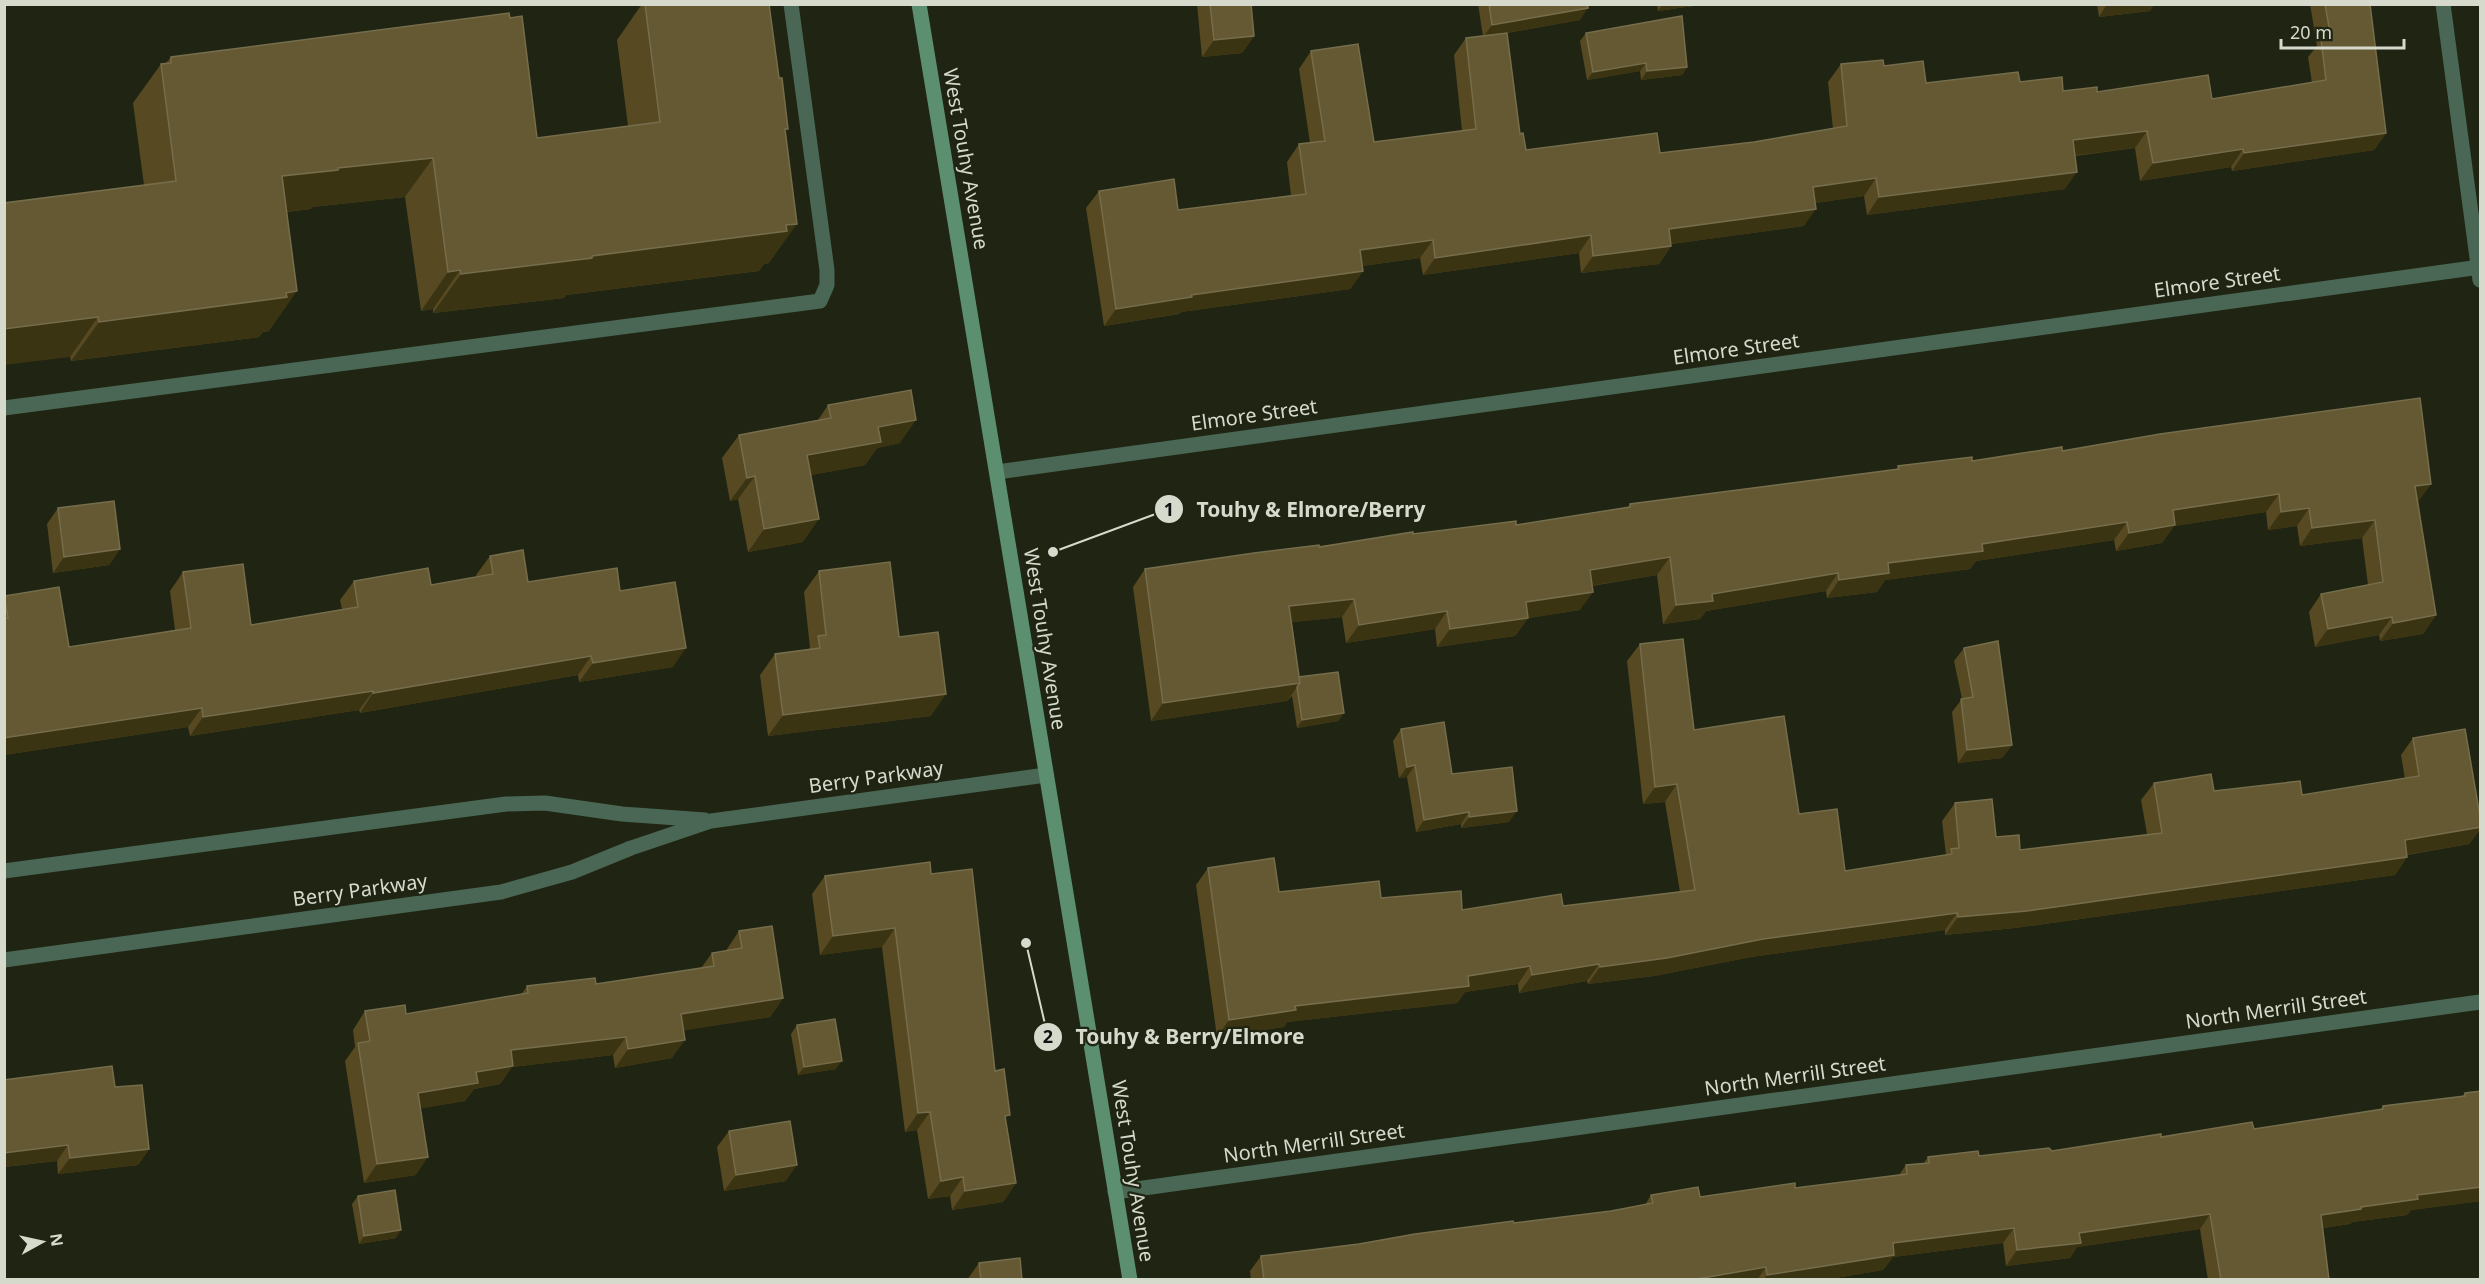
<svg xmlns="http://www.w3.org/2000/svg" width="2485" height="1284" font-family="'Noto Sans',sans-serif">
<rect width="100%" height="100%" fill="#1f2512"/>
<g fill="none" stroke-linecap="round" stroke-linejoin="round">
<polyline stroke="#496754" stroke-width="15" points="4,408 820,301 827,285 827,270 791,4"/>
<g stroke="#496754" stroke-width="15">
<polyline points="2443,4 2480,280"/>
<polyline points="997,472 2480,267"/>
<polyline points="4,871 506,804 545,803 622,814 705,820"/>
<polyline points="4,960 501,892 572,872 631,848 711,821 1046,775"/>
<polyline points="1115,1192 2480,1002"/>
</g>
<polyline stroke="#5c8e70" stroke-width="15" points="919,4 1130,1280"/>
</g>
<g fill="#574921">
<polygon points="642,4 769,4 785,133 769,263 764,264 759,271 566,295 564,298 433,313 433,309 421,311 405,197 312,207 311,209 286,212 269,331 263,332 259,337 71,361 70,357 144,185 133,103 161,64 166,63 171,57 537,138 628,126 617,40"/>
<polygon points="1197,4 1251,4 1254,36 1242,53 1202,57"/>
<polygon points="1478,4 1588,4 1580,20 1507,33 1520,134 1526,150 1660,153 1754,142 1833,129 1828,82 1841,64 1884,66 1926,83 2020,82 2063,91 2097,92 2212,99 2312,83 2308,57 2317,46 2310,4 2370,4 2386,133 2374,150 2232,171 2231,167 2140,181 2135,148 2075,156 2065,189 1867,215 1864,196 1815,203 1804,226 1671,244 1671,246 1659,264 1581,273 1579,253 1423,275 1420,258 1362,266 1363,271 1350,289 1181,312 1179,314 1104,326 1086,208 1099,191 1178,210 1291,195 1287,162 1299,144 1310,143 1299,69 1311,51 1374,142 1462,131 1454,55 1466,38 1483,36"/>
<polygon points="1657,4 1707,4 1658,11"/>
<polygon points="2097,4 2154,4 2150,11 2099,17"/>
<polygon points="1586,33 1687,67 1682,75 1641,80 1640,71 1587,80 1580,41"/>
<polygon points="828,405 900,443 877,448 865,465 811,475 803,542 748,552 738,499 730,501 722,458 739,435 818,420"/>
<polygon points="2062,451 2431,484 2417,502 2436,615 2423,634 2380,641 2379,635 2315,647 2309,612 2321,594 2368,585 2362,538 2300,546 2297,526 2268,530 2266,512 2174,526 2162,543 2116,551 2114,540 1976,561 1970,569 1885,580 1877,592 1827,598 1826,591 1706,611 1700,619 1663,624 1657,575 1592,586 1580,610 1528,618 1515,636 1437,647 1435,629 1346,643 1342,617 1292,622 1299,677 1344,713 1338,721 1297,728 1292,696 1287,701 1151,721 1133,587 1145,569 1413,534 1516,525 1628,507 1630,504 1896,470 1898,466 1972,461"/>
<polygon points="58,508 120,549 109,565 53,573 47,524"/>
<polygon points="490,556 528,582 620,591 673,667 579,682 578,675 360,713 359,710 190,736 188,727 4,755 4,596 69,647 175,630 170,591 183,572 251,625 342,609 340,600 354,581 431,585 477,577 476,575"/>
<polygon points="819,571 899,637 931,716 768,736 760,675 775,654 808,650 810,648 804,592"/>
<polygon points="1640,644 1694,730 1799,814 1845,871 1946,855 1942,821 1955,803 1996,837 2020,850 2147,834 2141,800 2154,783 2214,791 2302,795 2405,779 2401,755 2413,738 2481,822 2481,828 2469,844 2407,855 2407,857 2395,875 2015,928 1945,935 1945,930 1751,957 1654,976 1588,984 1587,981 1519,993 1518,984 1465,992 1457,1003 1287,1022 1284,1027 1217,1037 1196,885 1208,868 1279,892 1381,898 1462,910 1563,906 1680,892 1665,802 1643,804 1627,661"/>
<polygon points="1964,648 2012,745 2002,758 1958,763 1952,712 1962,699 1954,661"/>
<polygon points="1401,729 1452,774 1509,822 1461,828 1461,824 1416,832 1407,777 1399,778 1393,741"/>
<polygon points="931,874 995,1071 1006,1121 1016,1183 1003,1202 952,1210 950,1196 928,1199 917,1130 905,1132 882,947 820,955 812,894 825,876"/>
<polygon points="739,931 783,998 770,1017 683,1030 672,1058 615,1068 613,1055 512,1067 500,1084 474,1089 465,1101 421,1108 416,1175 364,1183 345,1061 355,1047 353,1030 365,1011 406,1014 521,995 527,986 596,984 701,968 712,953 727,951 727,949"/>
<polygon points="797,1025 836,1069 798,1075 791,1034"/>
<polygon points="115,1087 149,1149 138,1165 58,1174 57,1161 4,1167"/>
<polygon points="2481,1091 2481,1201 2411,1210 2407,1215 2352,1222 2350,1224 2323,1228 2329,1280 2208,1280 2200,1229 2077,1247 2070,1258 2006,1266 2003,1243 1893,1257 1883,1270 1824,1280 1251,1280 1250,1271 1261,1256 1359,1244 1611,1211 1645,1205 1651,1195 1700,1197 1795,1188 1899,1175 1906,1165 1924,1163 1928,1157 1979,1156 2052,1151 2161,1137 2254,1129 2380,1110 2383,1106 2462,1096 2465,1093"/>
<polygon points="729,1131 786,1181 724,1191 717,1147"/>
<polygon points="358,1196 396,1238 359,1244 352,1204"/>
<polygon points="979,1263 1022,1280 967,1280"/>
</g>
<g fill="#3b3413">
<polygon points="1662,4 1707,4 1658,11"/>
<polygon points="2107,4 2154,4 2150,11 2099,17"/>
<polygon points="1588,8 1580,20 1483,37 1492,25"/>
<polygon points="1254,36 1242,53 1202,57 1214,40"/>
<polygon points="1646,63 1640,71 1587,80 1593,72"/>
<polygon points="1687,67 1682,75 1641,80 1647,71"/>
<polygon points="2147,131 2135,148 2061,157 2073,140"/>
<polygon points="2386,133 2374,150 2232,171 2244,153"/>
<polygon points="2243,149 2231,167 2140,181 2153,163"/>
<polygon points="433,158 405,197 312,207 311,209 254,215 282,176 338,168"/>
<polygon points="2077,172 2065,189 1867,215 1879,197"/>
<polygon points="1876,178 1864,196 1801,205 1813,187"/>
<polygon points="1816,209 1804,226 1657,246 1669,229"/>
<polygon points="797,224 769,263 764,264 759,271 566,295 564,298 433,313 461,274 592,256"/>
<polygon points="1591,235 1579,253 1423,275 1435,258"/>
<polygon points="1433,240 1420,258 1348,268 1360,250"/>
<polygon points="1671,246 1659,264 1581,273 1593,256"/>
<polygon points="460,270 433,309 421,311 448,272"/>
<polygon points="1363,271 1350,289 1181,312 1179,314 1104,326 1116,309 1191,295"/>
<polygon points="297,291 269,331 263,332 259,337 71,361 99,322"/>
<polygon points="98,317 70,357 4,365 4,329"/>
<polygon points="916,420 900,443 877,448 865,465 791,479 807,455 878,427"/>
<polygon points="755,476 738,499 730,501 747,478"/>
<polygon points="2431,484 2418,502 2402,504 2415,486"/>
<polygon points="2279,494 2266,512 2174,526 2162,543 2116,551 2129,533 2173,510"/>
<polygon points="2309,508 2297,526 2268,530 2281,512"/>
<polygon points="819,519 803,542 748,552 764,529"/>
<polygon points="2375,520 2362,538 2300,546 2312,528"/>
<polygon points="2127,522 2114,540 1976,561 1970,569 1885,580 1877,592 1827,598 1839,580 1888,563 1982,544"/>
<polygon points="120,549 109,565 53,573 64,557"/>
<polygon points="1670,557 1657,575 1577,588 1590,570"/>
<polygon points="1838,573 1826,591 1706,611 1700,619 1663,624 1676,605 1712,594"/>
<polygon points="1593,592 1580,610 1524,619 1528,618 1515,636 1437,647 1450,629 1526,602"/>
<polygon points="1354,599 1342,617 1277,624 1289,606"/>
<polygon points="1447,611 1435,629 1346,643 1359,625"/>
<polygon points="2436,615 2423,634 2380,641 2393,623"/>
<polygon points="2392,617 2379,635 2315,647 2328,629"/>
<polygon points="686,648 673,667 579,682 593,663"/>
<polygon points="591,656 578,675 360,713 373,693"/>
<polygon points="1300,683 1287,701 1151,721 1163,703"/>
<polygon points="373,691 359,710 190,736 203,717"/>
<polygon points="946,694 931,716 768,736 783,715"/>
<polygon points="202,708 188,727 4,755 4,738"/>
<polygon points="1344,713 1338,721 1297,728 1302,720"/>
<polygon points="2012,745 2002,758 1958,763 1967,750"/>
<polygon points="1415,765 1407,777 1399,778 1407,767"/>
<polygon points="1677,784 1665,802 1643,804 1655,787"/>
<polygon points="1517,811 1509,822 1461,828 1469,817"/>
<polygon points="1469,812 1461,824 1416,832 1424,820"/>
<polygon points="2481,827 2469,844 2392,857 2405,840"/>
<polygon points="2407,857 2395,875 2015,928 1945,935 1958,917"/>
<polygon points="1957,913 1945,930 1751,957 1654,976 1588,984 1600,967 1763,939"/>
<polygon points="895,928 882,947 820,955 833,936"/>
<polygon points="1599,964 1587,981 1519,993 1532,975"/>
<polygon points="1530,966 1518,984 1465,992 1457,1003 1287,1022 1284,1027 1217,1037 1229,1020 1295,1006"/>
<polygon points="783,998 770,1017 668,1033 681,1014"/>
<polygon points="626,1037 613,1055 512,1067 500,1084 474,1089 465,1101 406,1111 418,1093 511,1050"/>
<polygon points="685,1040 672,1058 615,1068 628,1049"/>
<polygon points="842,1061 836,1069 798,1075 804,1067"/>
<polygon points="930,1112 917,1130 905,1132 918,1113"/>
<polygon points="68,1145 57,1161 4,1167 4,1153"/>
<polygon points="149,1149 138,1165 58,1174 70,1158"/>
<polygon points="428,1157 416,1175 364,1183 377,1164"/>
<polygon points="797,1165 786,1181 724,1191 736,1175"/>
<polygon points="963,1177 950,1196 928,1199 941,1181"/>
<polygon points="1016,1183 1003,1202 952,1210 965,1191"/>
<polygon points="2481,1187 2481,1201 2411,1210 2407,1215 2352,1222 2350,1224 2311,1230 2321,1215 2417,1195"/>
<polygon points="2210,1214 2200,1229 2077,1247 2070,1258 2006,1266 2017,1250 2079,1233"/>
<polygon points="2014,1228 2003,1243 1893,1257 1883,1270 1824,1280 1763,1280 1767,1275 1893,1243"/>
<polygon points="401,1230 396,1238 359,1244 364,1236"/>
<polygon points="1766,1267 1757,1280 1690,1280"/>
</g>
<g fill="#645933" stroke="#766d4c" stroke-width="1.5">
<polygon points="645,4 769,4 779,78 782,78 788,129 785,129 797,224 786,225 787,231 592,256 592,258 461,274 460,270 448,272 433,158 338,168 338,170 282,176 297,291 286,293 287,297 99,322 98,317 4,329 4,203 176,181 161,64 171,63 171,57 509,13 510,18 522,16 537,138 660,122"/>
<polygon points="1210,4 1251,4 1254,36 1214,40"/>
<polygon points="1489,4 1588,4 1588,8 1492,25"/>
<polygon points="2325,4 2370,4 2386,133 2244,153 2243,149 2153,163 2147,131 2073,140 2077,172 1879,197 1876,178 1813,187 1816,209 1669,229 1671,246 1593,256 1591,235 1435,258 1433,240 1360,250 1363,271 1191,295 1192,297 1116,309 1099,191 1174,179 1178,210 1306,194 1299,144 1325,141 1311,51 1358,44 1374,142 1476,129 1466,38 1507,33 1520,134 1523,133 1526,150 1657,133 1660,153 1754,142 1847,126 1841,64 1883,60 1884,66 1923,61 1926,83 2018,72 2020,82 2062,77 2063,91 2097,87 2097,92 2208,75 2212,99 2326,80 2321,40 2331,39"/>
<polygon points="1682,16 1687,67 1647,71 1646,63 1593,72 1586,33"/>
<polygon points="911,390 916,420 878,427 881,442 807,455 819,519 764,529 755,476 747,478 739,435 831,418 828,405"/>
<polygon points="2420,398 2431,484 2415,486 2436,615 2393,623 2392,617 2328,629 2321,594 2383,582 2375,520 2312,528 2309,508 2281,512 2279,494 2173,510 2175,525 2129,533 2127,522 1982,544 1983,551 1888,563 1889,573 1839,580 1838,573 1712,594 1713,601 1676,605 1670,557 1590,570 1593,592 1526,602 1528,618 1450,629 1447,611 1359,625 1354,599 1289,606 1300,683 1163,703 1145,569 1254,553 1319,545 1319,547 1413,532 1413,534 1516,521 1516,525 1630,507 1630,504 1899,469 1898,466 1972,457 1972,461 2062,447 2062,451 2160,434"/>
<polygon points="114,501 120,549 64,557 58,508"/>
<polygon points="523,550 528,582 617,568 620,591 675,582 686,648 593,663 591,656 373,693 373,691 203,717 202,708 4,738 4,618 8,618 4,596 59,587 69,647 191,628 183,572 243,564 251,625 358,607 354,581 428,568 431,585 493,574 490,556"/>
<polygon points="890,562 899,637 938,632 946,694 783,715 775,654 820,648 818,636 826,635 819,571"/>
<polygon points="1683,639 1694,730 1784,716 1799,814 1837,809 1845,871 1952,854 1951,849 1959,848 1955,803 1992,799 1996,837 2019,835 2020,850 2162,833 2154,783 2211,774 2214,791 2300,781 2302,795 2419,776 2413,738 2465,729 2481,822 2481,827 2405,840 2407,857 2027,911 1958,917 1957,913 1763,939 1667,958 1600,967 1599,964 1532,975 1530,966 1468,976 1469,986 1295,1006 1296,1010 1229,1020 1208,868 1274,858 1279,892 1379,881 1381,898 1461,891 1462,910 1561,894 1563,906 1695,890 1677,784 1655,787 1640,644"/>
<polygon points="1998,641 2012,745 1967,750 1961,699 1973,697 1964,648"/>
<polygon points="1338,672 1344,713 1302,720 1297,687 1300,683 1299,677"/>
<polygon points="1444,722 1452,774 1512,767 1517,811 1469,817 1469,812 1424,820 1415,765 1407,767 1401,729"/>
<polygon points="930,862 931,874 972,869 995,1071 1004,1069 1010,1115 1005,1116 1016,1183 965,1191 963,1177 941,1181 930,1112 918,1113 895,928 833,936 825,876"/>
<polygon points="772,926 783,998 681,1014 685,1040 628,1049 626,1037 511,1050 513,1066 476,1072 478,1083 418,1093 428,1157 377,1164 358,1043 370,1041 365,1011 405,1005 406,1014 528,993 527,986 595,978 596,984 714,966 712,953 742,948 739,931"/>
<polygon points="835,1019 842,1061 804,1067 797,1025"/>
<polygon points="112,1066 115,1087 142,1085 149,1149 70,1158 68,1145 4,1153 4,1080"/>
<polygon points="2481,1091 2481,1187 2417,1195 2418,1199 2361,1207 2361,1209 2321,1215 2329,1280 2221,1280 2210,1214 2079,1233 2081,1243 2017,1250 2014,1228 1893,1243 1894,1255 1767,1275 1766,1267 1691,1280 1264,1280 1261,1256 1359,1244 1415,1234 1513,1221 1514,1223 1611,1211 1653,1203 1651,1195 1698,1187 1700,1197 1795,1183 1795,1188 1907,1174 1906,1165 1929,1163 1928,1157 1978,1151 1979,1156 2049,1148 2052,1151 2161,1134 2161,1137 2252,1122 2254,1129 2383,1109 2383,1106 2465,1096 2465,1093"/>
<polygon points="790,1121 797,1165 736,1175 729,1131"/>
<polygon points="395,1190 401,1230 364,1236 358,1196"/>
<polygon points="1020,1258 1022,1280 981,1280 979,1263"/>
</g>
<g text-anchor="middle" stroke-width="4.5" stroke-linejoin="round" paint-order="stroke">
<g font-size="20" fill="#d5dacd" stroke="#1f2512">
<text transform="translate(966 159) rotate(80)" y="7">West Touhy Avenue</text>
<text transform="translate(2217 282) rotate(-8)" y="7">Elmore Street</text>
<text transform="translate(1736 349) rotate(-8)" y="7">Elmore Street</text>
<text transform="translate(1254 415) rotate(-8)" y="7">Elmore Street</text>
<text transform="translate(1045 639) rotate(81)" y="7">West Touhy Avenue</text>
<text transform="translate(876 777) rotate(-8)" y="7">Berry Parkway</text>
<text transform="translate(360 890) rotate(-8)" y="7">Berry Parkway</text>
<text transform="translate(2276 1009) rotate(-8)" y="7">North Merrill Street</text>
<text transform="translate(1795 1076) rotate(-8)" y="7">North Merrill Street</text>
<text transform="translate(1314 1143) rotate(-8)" y="7">North Merrill Street</text>
<text transform="translate(1133 1171) rotate(81)" y="7">West Touhy Avenue</text>
</g>
</g>
<path fill="none" stroke="#d5dacd" stroke-width="2" d="M1053 552L1169 509M1026 943L1048 1037"/>
<g fill="#d5dacd" stroke="#1f2512" stroke-width="2">
<circle cx="1053" cy="552" r="6"/>
<circle cx="1026" cy="943" r="6"/>
<circle cx="1169" cy="509" r="15"/>
<circle cx="1048" cy="1037" r="15"/>
</g>
<g font-size="18" text-anchor="middle" font-weight="bold" fill="#111">
<text x="1169" y="516">1</text>
<text x="1048" y="1043">2</text>
</g>
<g font-size="21" text-anchor="middle" font-weight="bold" fill="#d5dacd" stroke="#1f2512" stroke-width="4.5" stroke-linejoin="round" paint-order="stroke">
<text x="1311" y="517">Touhy &amp; Elmore/Berry</text>
<text x="1190" y="1044">Touhy &amp; Berry/Elmore</text>
</g>
<rect width="2485" height="1284" fill="none" stroke="#d5dacd" stroke-width="12"/>
<g transform="translate(42 1242) rotate(82)" stroke="#1f2512" stroke-width="4.5" paint-order="stroke">
<path d="M0-4.5L10 22L0 15L-10 22Z" fill="#d5dacd"/>
<text y="-9" font-size="16" font-weight="bold" text-anchor="middle" fill="#d5dacd">N</text>
</g>
<path d="M2281 39v9h123v-9" fill="none" stroke="#d5dacd" stroke-width="3"/>
<text x="2290" y="39" font-size="18" fill="#d5dacd" stroke="#1f2512" stroke-width="4.5" paint-order="stroke">20 m</text>
</svg>
